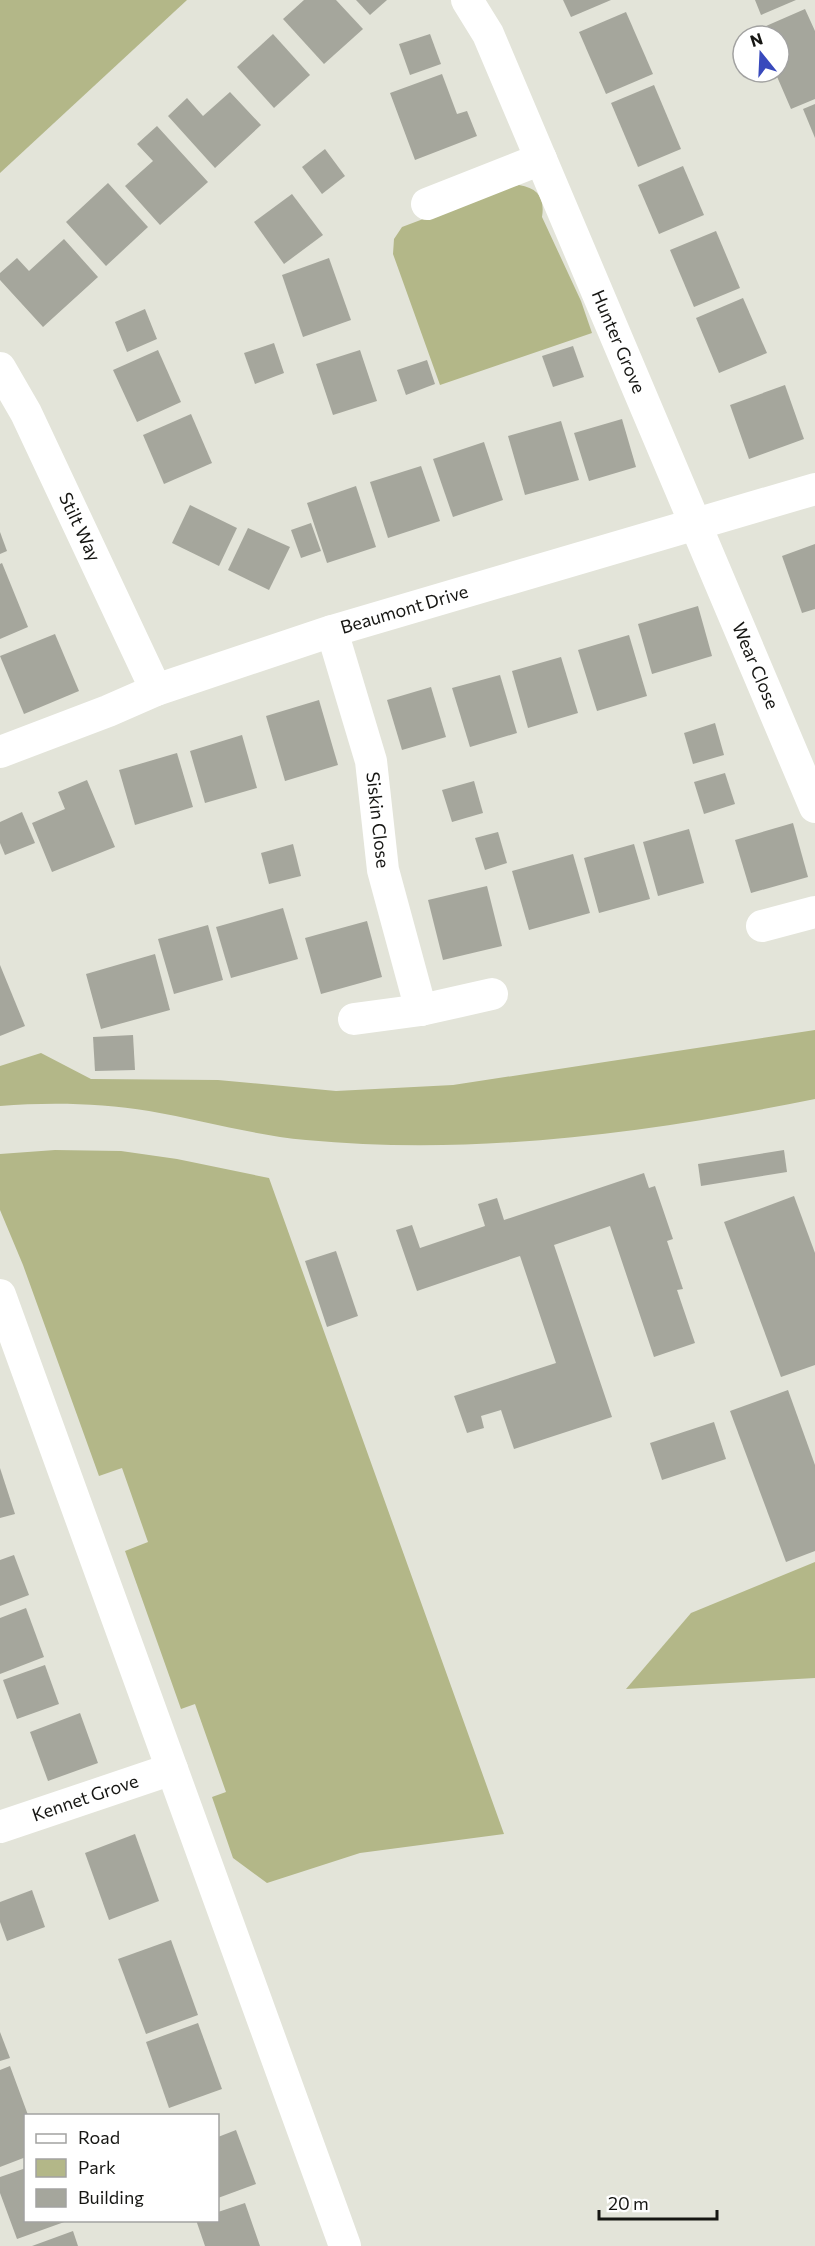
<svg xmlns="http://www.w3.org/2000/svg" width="815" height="2246" font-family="Commissioner,sans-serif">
<rect width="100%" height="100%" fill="#e3e4d9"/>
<g fill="#b3b788">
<polygon points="0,0 187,0 0,173"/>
<path d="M519 185C538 188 545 198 542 217L581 301 592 333 440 385 393 254 394 239 402 227 508 187Z"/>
<path d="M815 1030V1099C648 1133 476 1156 306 1140 253 1135 201 1120 149 1111 100 1103 49 1102 0 1106V1066L41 1053 91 1079 218 1080 336 1091 453 1085Z"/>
<polygon points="55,1150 121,1151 177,1159 269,1178 504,1834 360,1853 267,1883 233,1858 212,1797 226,1792 195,1704 181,1709 125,1551 148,1542 122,1468 99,1476 23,1265 0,1210 0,1154"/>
<polygon points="815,1562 815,1678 626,1689 691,1613"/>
</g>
<g fill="#a5a69c">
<polygon points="304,0 336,0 363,29 324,64 283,19"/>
<polygon points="356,0 387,0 370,15"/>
<polygon points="563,0 611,0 571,17"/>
<polygon points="755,0 796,0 761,15"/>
<polygon points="805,9 815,31 815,99 791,109 775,72 779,72 779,36 759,36 757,30"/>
<polygon points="626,12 653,74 606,94 579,32"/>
<polygon points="273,34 310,75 274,108 237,67"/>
<polygon points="430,34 441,64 410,75 399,44"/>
<polygon points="442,74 457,114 467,111 477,136 415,160 390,93"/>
<polygon points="654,85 681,149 638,167 611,103"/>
<polygon points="230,92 261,125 215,168 168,116 187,98 203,116"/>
<polygon points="815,104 815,138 803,109"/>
<polygon points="157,126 208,182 160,225 125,186 153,161 137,144"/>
<polygon points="325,149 345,176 322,194 302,167"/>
<polygon points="683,166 704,215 659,234 638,185"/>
<polygon points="108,183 148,227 106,266 66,222"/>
<polygon points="292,194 323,235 284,264 254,222"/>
<polygon points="716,231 740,288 694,307 670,250"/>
<polygon points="64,239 98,277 43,327 0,280 0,273 17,258 29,271"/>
<polygon points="329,258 351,320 303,337 282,275"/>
<polygon points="743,298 767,353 719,373 696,318"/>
<polygon points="145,309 157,339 127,352 115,322"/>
<polygon points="274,343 284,373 255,384 244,353"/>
<polygon points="573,346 584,377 553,387 542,356"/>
<polygon points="158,350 181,402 137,422 113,370"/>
<polygon points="360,350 377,401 333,415 316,364"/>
<polygon points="427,360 435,384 406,395 397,370"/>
<polygon points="785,385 804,439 749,459 730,405"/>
<polygon points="191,414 212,463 164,484 143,435"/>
<polygon points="622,419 636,467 589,481 574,433"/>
<polygon points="561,421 579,480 525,495 508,436"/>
<polygon points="484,442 503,500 453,517 433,459"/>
<polygon points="421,466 440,521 388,538 370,482"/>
<polygon points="356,486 376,547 327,563 307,503"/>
<polygon points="190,505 237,528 219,566 172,543"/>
<polygon points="311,523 321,551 301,558 291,530"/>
<polygon points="248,528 290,547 269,590 228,570"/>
<polygon points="0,532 7,551 0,554"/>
<polygon points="815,544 815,609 802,613 782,556"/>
<polygon points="2,563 28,627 0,639 0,564"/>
<polygon points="698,606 712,656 652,674 638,624"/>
<polygon points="55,634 79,691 24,714 0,656"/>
<polygon points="629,635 647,696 597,711 578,650"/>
<polygon points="561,657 578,713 528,728 512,671"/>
<polygon points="500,675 517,733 470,747 452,688"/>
<polygon points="431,687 446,737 402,750 387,700"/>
<polygon points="319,700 338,765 285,781 266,716"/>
<polygon points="715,723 724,755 693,764 684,733"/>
<polygon points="242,735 257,788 205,803 190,751"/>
<polygon points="177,753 193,807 135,825 119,770"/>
<polygon points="725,773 735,804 704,814 694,782"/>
<polygon points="87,780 115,847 52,872 32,823 65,809 58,792"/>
<polygon points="474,781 483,813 452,822 442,790"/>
<polygon points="22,812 35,843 5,855 0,843 0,822"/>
<polygon points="793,823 808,877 751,893 735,840"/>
<polygon points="689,829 704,883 658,896 643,842"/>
<polygon points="498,832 507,863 485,870 475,838"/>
<polygon points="293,844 301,876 269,884 261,853"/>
<polygon points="634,844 650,899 599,913 584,858"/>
<polygon points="573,854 590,913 529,930 512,871"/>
<polygon points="487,886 502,946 443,960 428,900"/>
<polygon points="283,908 298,959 231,978 216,927"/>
<polygon points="367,921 382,977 321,994 305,938"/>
<polygon points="208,925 223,980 174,994 158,939"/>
<polygon points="155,954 170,1010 101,1029 86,974"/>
<polygon points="0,965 25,1026 0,1036"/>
<polygon points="133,1035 135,1070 95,1071 93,1037"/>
<polygon points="784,1150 787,1172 701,1186 698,1164"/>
<polygon points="644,1173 649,1188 655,1186 673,1239 667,1241 683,1289 677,1290 695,1343 654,1357 610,1226 554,1245 612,1417 514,1449 501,1410 481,1416 484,1428 467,1433 454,1396 556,1363 520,1256 417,1291 396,1230 412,1225 420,1248 485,1226 478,1204 497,1198 504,1220"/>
<polygon points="794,1196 815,1253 815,1365 781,1377 724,1222"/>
<polygon points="336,1251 358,1316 327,1327 305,1261"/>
<polygon points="788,1390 815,1465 815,1551 786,1562 730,1411"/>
<polygon points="714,1422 726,1459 662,1480 650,1443"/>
<polygon points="0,1468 15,1514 0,1518"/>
<polygon points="14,1555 29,1595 0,1606 0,1560"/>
<polygon points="26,1608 44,1657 0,1674 0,1618"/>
<polygon points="45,1665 59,1704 17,1719 3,1680"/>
<polygon points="80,1713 98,1763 48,1781 30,1732"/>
<polygon points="135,1834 159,1901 109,1920 85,1853"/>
<polygon points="32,1890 45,1927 7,1941 0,1922 0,1902"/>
<polygon points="171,1940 198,2015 146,2034 118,1959"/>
<polygon points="198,2023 222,2089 169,2108 146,2042"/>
<polygon points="0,2032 10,2058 0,2061"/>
<polygon points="10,2066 28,2115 26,2115 26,2157 0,2167 0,2070"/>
<polygon points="236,2130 256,2184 218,2198 218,2137"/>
<polygon points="26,2168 26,2220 67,2221 17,2239 0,2193 0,2177"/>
<polygon points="245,2203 260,2246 205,2246 196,2220 218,2220 218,2212"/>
<polygon points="73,2231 78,2246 32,2246"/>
</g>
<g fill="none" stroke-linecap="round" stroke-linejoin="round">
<g stroke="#fff" stroke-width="32">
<path id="s1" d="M467 0 488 34 815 807"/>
<polyline points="427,204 541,159"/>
<path id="s2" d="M0 368 26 413 156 690"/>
<path id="s3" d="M332 631 371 761 383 870 421 1010"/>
<path id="s4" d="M0 752 108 711 156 690 332 631 815 489"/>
<polyline points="762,926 815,912"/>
<polyline points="354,1019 421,1010 492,994"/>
<polyline points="0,1295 345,2246"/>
<path id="s5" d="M0 1827 172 1769"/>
</g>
</g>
<g text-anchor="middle" stroke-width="6" stroke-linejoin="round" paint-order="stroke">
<g font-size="18" fill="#161613" stroke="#fff">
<text dy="6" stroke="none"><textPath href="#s1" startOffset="374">Hunter Grove</textPath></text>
<text dy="6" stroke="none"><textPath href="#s2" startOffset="178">Stilt Way</textPath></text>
<text dy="6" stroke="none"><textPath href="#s4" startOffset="429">Beaumont Drive</textPath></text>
<text dy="6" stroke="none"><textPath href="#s1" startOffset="726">Wear Close</textPath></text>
<text dy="6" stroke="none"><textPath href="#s3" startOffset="195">Siskin Close</textPath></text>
<text dy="6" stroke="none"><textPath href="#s5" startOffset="90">Kennet Grove</textPath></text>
</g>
</g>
<rect x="24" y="2114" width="195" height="108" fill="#ffffff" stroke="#a2a2a1" stroke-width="1.5"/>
<rect x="36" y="2134" width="30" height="9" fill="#ffffff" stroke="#a2a2a1" stroke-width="1.5"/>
<text x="78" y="2144" font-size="18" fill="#161613">Road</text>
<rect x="36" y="2159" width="30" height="18" fill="#b3b788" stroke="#a2a2a1" stroke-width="1.5"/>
<text x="78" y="2174" font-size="18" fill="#161613">Park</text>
<rect x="36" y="2189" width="30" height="18" fill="#a5a69c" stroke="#a2a2a1" stroke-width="1.5"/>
<text x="78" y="2204" font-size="18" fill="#161613">Building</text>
<g transform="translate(761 54) rotate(342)"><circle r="28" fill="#ffffff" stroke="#a2a2a1" stroke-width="1.5"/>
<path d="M0-4.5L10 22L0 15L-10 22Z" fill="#3849bc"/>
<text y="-9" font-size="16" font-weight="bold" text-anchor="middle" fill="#161613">N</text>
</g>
<path d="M599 2210v9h118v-9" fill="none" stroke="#161613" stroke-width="3"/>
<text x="608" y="2210" font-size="18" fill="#161613" stroke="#ffffff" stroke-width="4.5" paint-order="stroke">20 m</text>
</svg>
